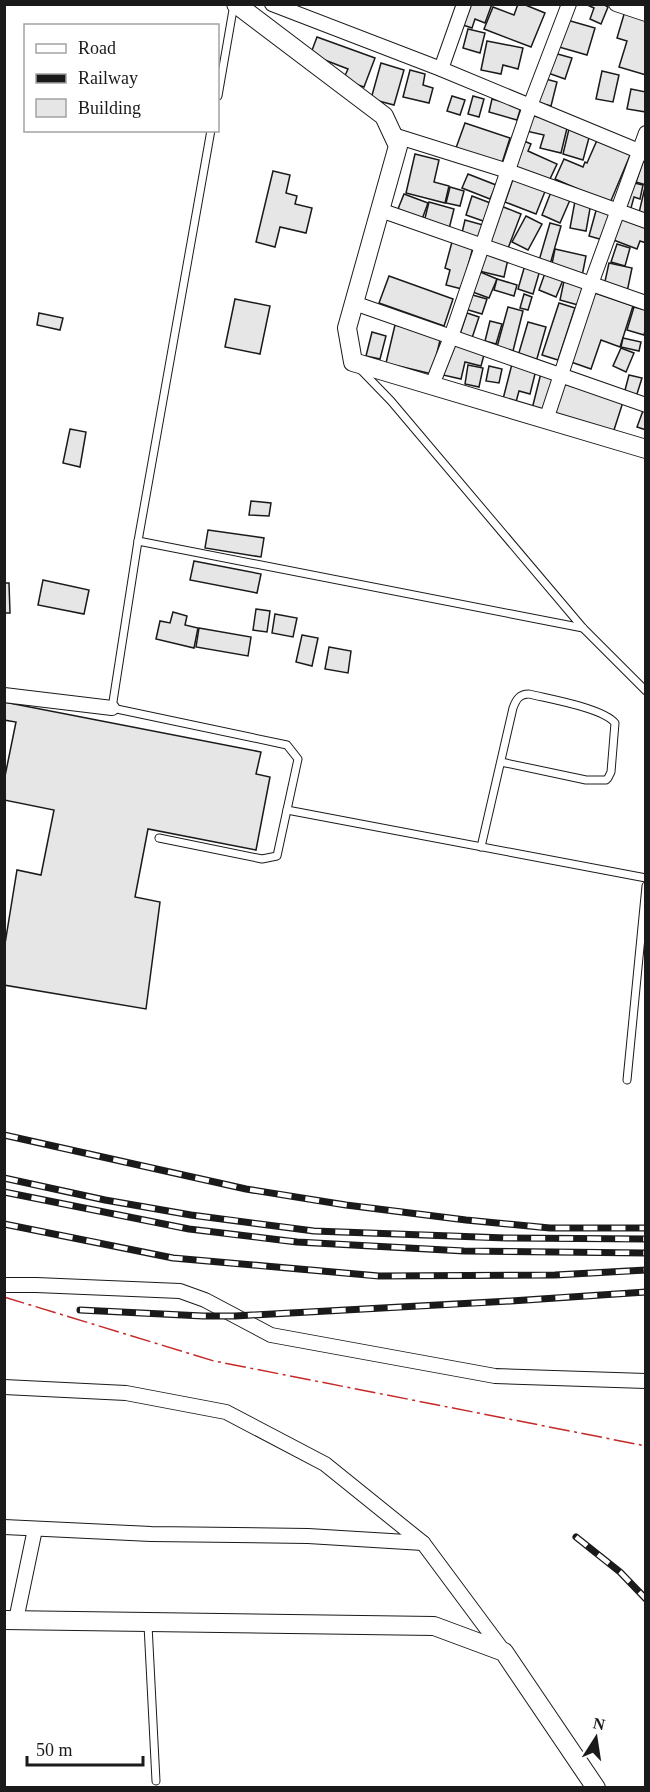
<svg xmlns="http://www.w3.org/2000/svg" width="650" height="1792" font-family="Georgia,serif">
<rect width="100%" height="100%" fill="#fff"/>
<g fill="#e6e6e6" stroke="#1a1a1a" stroke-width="1.5">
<polygon points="470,4 492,4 485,23 475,19 472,28 463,25"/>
<polygon points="518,4 523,4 545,13 531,47 484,29 493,7 514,15"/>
<polygon points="585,4 603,4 608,7 601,24 590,19 594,8"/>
<polygon points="625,11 646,18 646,75 619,67 627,41 617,38"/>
<polygon points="567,20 595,28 587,55 559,47"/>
<polygon points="468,29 485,33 480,53 463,48"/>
<polygon points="317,37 375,58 364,87 343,80 348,69 317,57 311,53"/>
<polygon points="487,41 523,48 518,69 503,65 501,74 481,70"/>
<polygon points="554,53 572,58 565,79 548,73"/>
<polygon points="381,63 404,70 394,105 371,99"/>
<polygon points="410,70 425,74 423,85 433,88 429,103 403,97"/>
<polygon points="602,71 619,75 613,102 596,99"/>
<polygon points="542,78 557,82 551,106 536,102"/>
<polygon points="631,89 646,92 646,112 627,109"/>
<polygon points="452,96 465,100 460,115 447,111"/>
<polygon points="473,96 484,99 479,117 468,114"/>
<polygon points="492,99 521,107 517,120 489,112"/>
<polygon points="530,115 568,124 561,153 540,148 544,135 526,131"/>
<polygon points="465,123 510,138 502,163 456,148"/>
<polygon points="569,129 590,134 583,160 563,154"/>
<polygon points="598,138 631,153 610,203 555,179 564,159 583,167 585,162 587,163"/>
<polygon points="524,141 531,144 528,151 557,164 549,181 513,166"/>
<polygon points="415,154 439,160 434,182 449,186 445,203 406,193"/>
<polygon points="644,158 646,159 646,185 636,182"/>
<polygon points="273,171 290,175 286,193 297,196 295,204 312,208 306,233 280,227 275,247 256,242"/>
<polygon points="468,174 496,185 490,199 462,188"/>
<polygon points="514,176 546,189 536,214 505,202"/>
<polygon points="630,182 643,185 640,199 634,197 631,208 624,207"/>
<polygon points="450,187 464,191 460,206 446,203"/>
<polygon points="645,187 646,187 646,218 638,217"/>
<polygon points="551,192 570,200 560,223 542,215"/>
<polygon points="404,194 428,203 421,222 408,213 398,209"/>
<polygon points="472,196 493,204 486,222 466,215"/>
<polygon points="575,201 591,203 586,231 570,228"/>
<polygon points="429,202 454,209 449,229 424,222"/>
<polygon points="501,206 521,214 507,251 487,244"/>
<polygon points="597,207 611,210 603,240 589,236"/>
<polygon points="621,215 632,223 646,228 646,243 640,241 637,249 611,239"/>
<polygon points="526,216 542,224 528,250 512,242"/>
<polygon points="465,220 483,225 479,242 461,237"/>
<polygon points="550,223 561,226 549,268 538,264"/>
<polygon points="452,242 473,247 462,289 446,285 450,270 445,268"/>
<polygon points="617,244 630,248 625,266 611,262"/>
<polygon points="555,249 586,256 582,276 551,269"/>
<polygon points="484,253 508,259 504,277 479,271"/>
<polygon points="609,263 632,268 627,292 604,286"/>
<polygon points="525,265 540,270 533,294 518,289"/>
<polygon points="478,271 497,279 489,298 470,291"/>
<polygon points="545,273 563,280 556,297 539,290"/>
<polygon points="389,276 453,299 444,326 379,303"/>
<polygon points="497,279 517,285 514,296 494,290"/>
<polygon points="564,281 583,285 578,305 560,300"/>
<polygon points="595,293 633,306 620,347 601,340 591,369 571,362"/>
<polygon points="469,294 487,299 482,314 465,309"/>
<polygon points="524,294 532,297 528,310 520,308"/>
<polygon points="235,299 270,306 260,354 225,347"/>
<polygon points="559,303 575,308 558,360 542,355"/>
<polygon points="508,307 523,311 513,351 497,347"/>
<polygon points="634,307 646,310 646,327 644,335 627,330"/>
<polygon points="39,313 63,318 60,330 37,325"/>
<polygon points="467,313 479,317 472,338 460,334"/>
<polygon points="490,321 502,324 496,344 485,341"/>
<polygon points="528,322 546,327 536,362 518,356"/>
<polygon points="395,325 441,336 432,374 386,363"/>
<polygon points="372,332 386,336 380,359 366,356"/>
<polygon points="623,338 641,342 639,351 621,347"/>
<polygon points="451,343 485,351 481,366 465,362 461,379 443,375"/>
<polygon points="621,348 634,353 626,372 613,366"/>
<polygon points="512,364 536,370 530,394 519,391 516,402 503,399"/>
<polygon points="468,365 483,368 479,387 465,384"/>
<polygon points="489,366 502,369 499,383 486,381"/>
<polygon points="541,373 554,376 545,412 532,409"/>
<polygon points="629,375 642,378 636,397 624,394"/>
<polygon points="564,384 623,402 613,433 554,417"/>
<polygon points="644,408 646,408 646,430 637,427"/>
<polygon points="70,429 86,432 80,467 63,463"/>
<polygon points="251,501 271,503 269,516 249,515"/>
<polygon points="208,530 264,538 261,557 205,548"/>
<polygon points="194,561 261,574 257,593 190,580"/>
<polygon points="43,580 89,590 84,614 38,605"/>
<polygon points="4,583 9,583 10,613 4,613"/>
<polygon points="256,609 270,611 267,632 253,630"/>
<polygon points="173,612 187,616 185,625 198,628 194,648 156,639 160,621 170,623"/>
<polygon points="275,614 297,618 293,637 272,633"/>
<polygon points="199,628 251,637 248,656 196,647"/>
<polygon points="302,635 318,638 312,666 296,662"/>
<polygon points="329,647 351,651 348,673 325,669"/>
<polygon points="4,702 261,752 256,774 270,777 256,850 148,829 135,897 160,902 146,1009 4,985 4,950 17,870 41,875 54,810 4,800 4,781 16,722 4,720"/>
</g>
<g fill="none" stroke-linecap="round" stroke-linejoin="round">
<g stroke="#1a1a1a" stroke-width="9">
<g id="service">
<polyline points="218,96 234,4"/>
<polyline points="361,370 391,401 583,628 646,691"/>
<polyline points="138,541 583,628"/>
<polyline points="287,810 646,878"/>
<polyline points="159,838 262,859 277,856 298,759 287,745 112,708 138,541 211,130"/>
<path d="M481 847 513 708C516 700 519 694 529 694 549 699 603 708 615 723L611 772 608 778 606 780H586L501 762"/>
<polyline points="627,1080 646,886"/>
<polyline points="148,1625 156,1781"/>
</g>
</g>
<g stroke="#1a1a1a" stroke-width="16">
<g id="minor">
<polyline points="272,4 441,69 646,154"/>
<polyline points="616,4 646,14"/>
<polyline points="441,69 464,4"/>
<polyline points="393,135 508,171 646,221"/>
<polyline points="380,210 646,303"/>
<polyline points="354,303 646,405"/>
<polyline points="432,385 451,337 530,106 569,4"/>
<polyline points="546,420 591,284 646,133"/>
<polyline points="4,695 112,708"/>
<polyline points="4,1285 36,1285 180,1291 205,1300 271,1335 495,1376 646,1381"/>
<polyline points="4,1387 126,1393 226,1412 325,1464 423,1543 504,1652"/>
<polyline points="4,1527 151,1534 308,1536 423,1543"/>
<polyline points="16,1620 35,1529"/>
</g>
</g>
<g stroke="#1a1a1a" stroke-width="20">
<g id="tertiary">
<polyline points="236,4 384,116 398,146 347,328 353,362 646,449"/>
<polyline points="4,1620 434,1626 504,1652 596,1788"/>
</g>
</g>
<use href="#service" stroke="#fff" stroke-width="7"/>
<use href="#minor" stroke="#fff" stroke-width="14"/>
<use href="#tertiary" stroke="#fff" stroke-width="18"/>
<g stroke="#1a1a1a" stroke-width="7">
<g id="rail">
<polyline points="4,1135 246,1189 346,1205 466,1220 550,1228 646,1228"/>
<polyline points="4,1178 105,1200 191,1215 314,1231 506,1238 646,1239"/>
<polyline points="4,1192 189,1229 297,1242 464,1251 646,1253"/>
<polyline points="4,1224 173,1258 379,1276 555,1275 646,1270"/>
<polyline points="80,1310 203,1316 235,1316 511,1301 646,1292"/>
<polyline points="576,1537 620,1572 646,1599"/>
</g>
</g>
<use href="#rail" stroke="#fff" stroke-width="4.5" stroke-dasharray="14" stroke-linecap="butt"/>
<polyline stroke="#c62828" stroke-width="1.5" stroke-dasharray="21 4.5 3 4.5" stroke-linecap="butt" points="4,1297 214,1361 646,1446"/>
</g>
<rect width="650" height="1792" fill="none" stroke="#1a1a1a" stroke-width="12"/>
<rect x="24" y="24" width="195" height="108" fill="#ffffff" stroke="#a3a3a3" stroke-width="1.5"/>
<rect x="36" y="44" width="30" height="9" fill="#ffffff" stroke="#a3a3a3" stroke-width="1.5"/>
<text x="78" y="54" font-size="18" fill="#1a1a1a">Road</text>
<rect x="36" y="74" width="30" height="9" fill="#1a1a1a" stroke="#a3a3a3" stroke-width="1.5"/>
<text x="78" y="84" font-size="18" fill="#1a1a1a">Railway</text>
<rect x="36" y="99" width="30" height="18" fill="#e6e6e6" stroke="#a3a3a3" stroke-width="1.5"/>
<text x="78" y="114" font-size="18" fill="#1a1a1a">Building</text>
<g transform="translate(596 1738) rotate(12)" stroke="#ffffff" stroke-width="4.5" paint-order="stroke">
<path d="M0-4.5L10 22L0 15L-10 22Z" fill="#1a1a1a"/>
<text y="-9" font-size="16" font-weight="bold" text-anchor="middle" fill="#1a1a1a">N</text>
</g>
<path d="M27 1756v9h116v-9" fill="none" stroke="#1a1a1a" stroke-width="3"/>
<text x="36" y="1756" font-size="18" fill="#1a1a1a" stroke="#ffffff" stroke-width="4.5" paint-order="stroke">50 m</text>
</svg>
